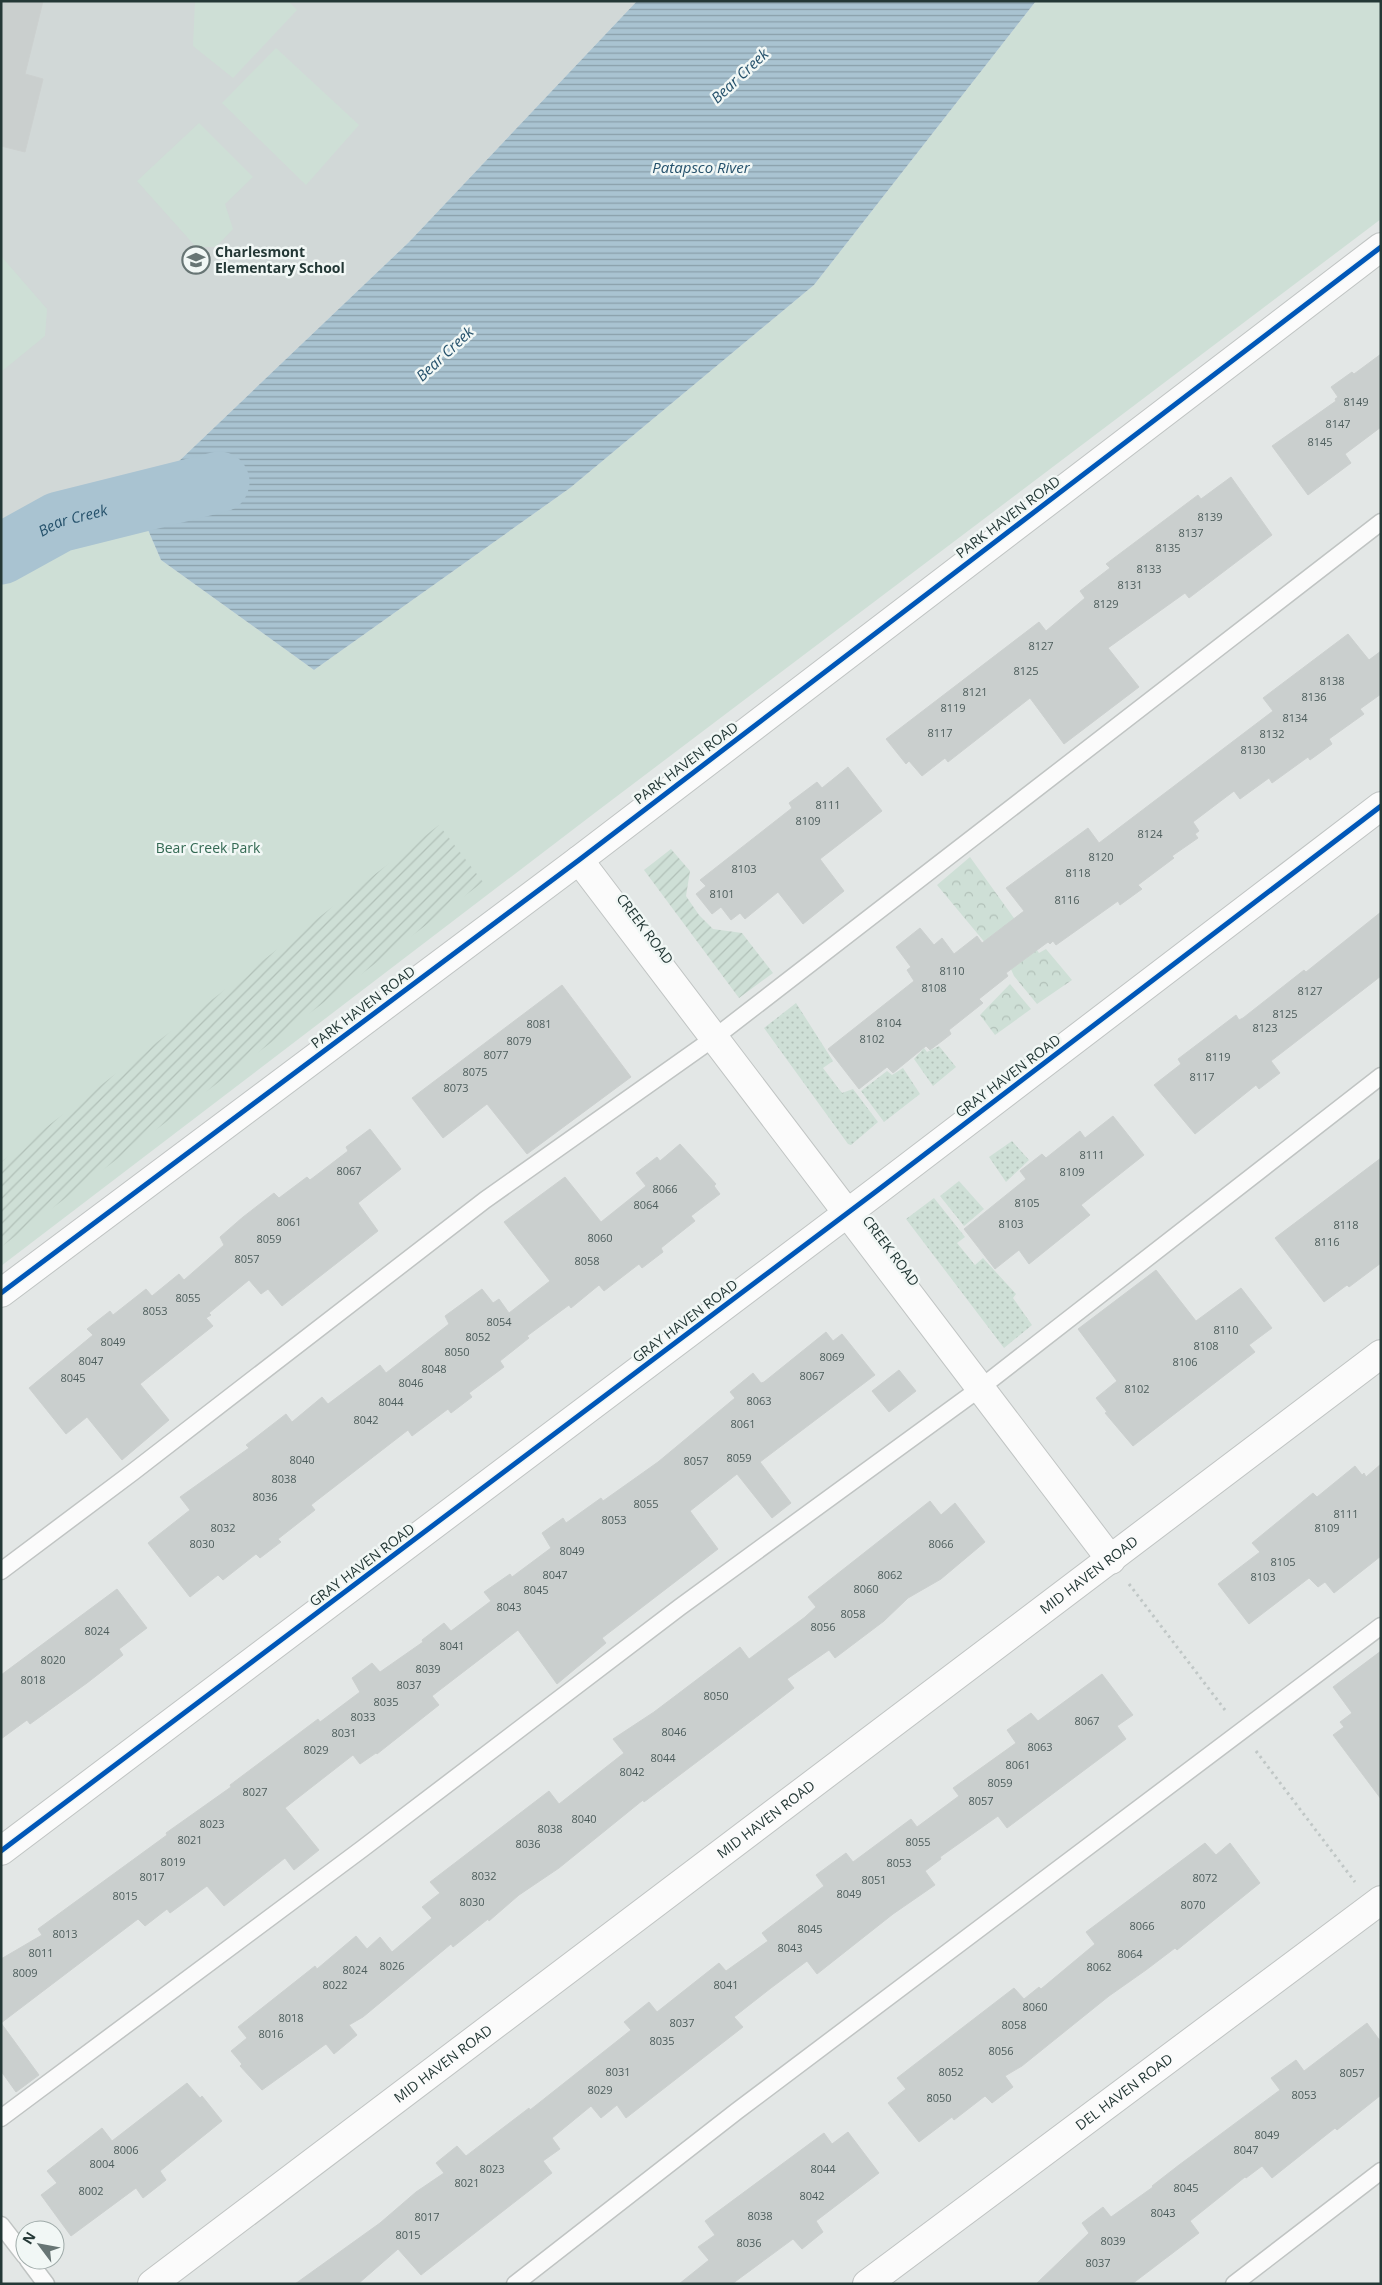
<svg xmlns="http://www.w3.org/2000/svg" width="1382" height="2285" font-family="'Open Sans',sans-serif">
<defs>
<pattern id="grass-dots" width="8" height="8" patternUnits="userSpaceOnUse" patternTransform="scale(1.25)"><rect width="8" height="8" fill="#cedfd6"/><path d="M2 2h.1M6 6h.1" fill="none" stroke="#b1c0b8" stroke-width="1.8" stroke-linecap="round"/></pattern>
<pattern id="forest-crowns" width="20" height="18" patternUnits="userSpaceOnUse" patternTransform="scale(1.25)"><rect width="20" height="18" fill="#cedfd6"/><path d="M2 6a3 3 0 1 1 6 0M12 15a3 3 0 1 1 6 0" fill="none" stroke="#b1c0b8"/></pattern>
<pattern id="garden-furrows" width="10" height="10" patternUnits="userSpaceOnUse" patternTransform="scale(1.25)"><rect width="10" height="10" fill="#cedfd6"/><path d="M-1 1l2-2M0 10L10 0M9 11l2-2" fill="none" stroke="#b1c0b8"/></pattern>
<pattern id="water-rules" width="6" height="5" patternUnits="userSpaceOnUse" patternTransform="scale(1.25)"><rect width="6" height="5" fill="#a9c3d1"/><path d="M0 2.5h6" fill="none" stroke="#899faa"/></pattern>
</defs>
<rect width="100%" height="100%" fill="#e3e7e6"/>
<polygon fill="#d1d8d7" points="1,1 637,1 409,242 136,502 59,522 1,554"/>
<g fill="url(#grass-dots)">
<polygon points="796,1003 833,1061 823,1068 842,1093 853,1089 878,1122 851,1145 848,1144 764,1028"/>
<polygon points="939,1046 956,1067 933,1086 914,1059 924,1048 927,1052"/>
<polygon points="903,1068 920,1094 884,1122 861,1091 887,1071 892,1075"/>
<polygon points="1012,1141 1029,1160 1006,1182 989,1157"/>
<polygon points="959,1181 984,1209 964,1226 940,1196"/>
<polygon points="934,1198 965,1237 957,1243 975,1265 983,1258 1016,1294 1013,1298 1032,1325 1004,1348 906,1219"/>
</g>
<g fill="url(#forest-crowns)">
<polygon points="970,857 1039,953 1046,949 1072,980 1037,1004 1014,976 1010,967 987,945 937,885"/>
<polygon points="1010,984 1031,1009 995,1035 980,1015"/>
</g>
<g fill="#cedfd6">
<polygon points="195,1 288,1 297,10 233,78 193,46"/>
<polygon points="1036,1 1381,1 1381,219 596,812 1,1266 1,554 59,522 136,502 161,560 314,670 570,488 814,285"/>
<polygon points="276,48 359,125 306,185 222,103"/>
<polygon points="199,123 253,177 225,204 233,229 216,247 196,247 137,181"/>
<polygon points="1,256 47,309 45,336 1,372"/>
</g>
<g fill="url(#garden-furrows)">
<polygon points="439,825 483,882 1,1247 1,1162"/>
<polygon points="671,849 690,871 686,896 699,915 713,929 742,933 773,973 739,998 644,870"/>
</g>
<polygon fill="url(#water-rules)" points="637,1 1036,1 814,285 570,488 314,670 161,560 136,502 409,242"/>
<g fill="none" stroke-linecap="round" stroke-linejoin="round">
<path stroke="#a9c3d1" stroke-width="61" id="s1" d="M1 554 59 522 219 482"/>
</g>
<g fill="#cacfce" stroke="#ccd0cf">
<polygon points="1,1 43,1 25,74 43,79 25,152 1,146"/>
<polygon points="1381,354 1381,427 1345,454 1351,463 1308,495 1272,446 1336,401 1335,399 1338,397 1331,387 1352,372 1354,374"/>
<polygon points="1231,477 1272,535 1189,598 1185,593 1108,648 1139,687 1064,744 1030,698 948,762 945,758 922,776 909,761 906,764 886,739 1039,622 1046,631 1085,598 1080,591 1110,568 1106,564 1198,495 1201,499"/>
<polygon points="1348,634 1369,660 1381,651 1381,694 1360,709 1364,714 1329,739 1332,744 1310,760 1308,757 1272,783 1269,778 1240,799 1234,791 1193,822 1199,831 1195,834 1198,838 1172,856 1174,858 1138,885 1142,889 1120,905 1118,901 1056,945 1053,941 1050,944 1048,942 1006,973 1008,976 979,999 983,1003 949,1030 951,1034 942,1041 930,1050 926,1046 893,1073 887,1067 859,1089 828,1049 914,981 907,970 911,967 896,947 920,928 934,945 942,938 954,954 977,936 982,943 1024,911 1006,888 1088,828 1099,843 1273,711 1263,698"/>
<polygon points="848,767 882,811 820,859 844,891 803,924 778,892 745,919 740,913 731,920 721,907 712,914 696,894 706,886 700,880 792,808 789,803 817,782 822,788"/>
<polygon points="1381,912 1381,976 1271,1061 1280,1073 1259,1089 1256,1085 1195,1134 1154,1085 1181,1064 1178,1059 1236,1015 1239,1020 1243,1018 1304,970 1306,972"/>
<polygon points="562,985 631,1077 527,1154 487,1104 443,1138 412,1098"/>
<polygon points="1113,1116 1144,1155 1081,1205 1090,1215 1029,1264 1019,1250 995,1269 964,1229 1026,1179 1020,1171 1042,1154 1046,1158 1080,1131 1085,1138"/>
<polygon points="370,1129 401,1169 358,1203 378,1231 282,1306 268,1289 261,1294 249,1280 209,1313 211,1315 206,1318 213,1326 140,1384 169,1420 122,1460 87,1417 66,1434 29,1388 93,1335 87,1329 110,1311 113,1315 146,1289 152,1296 179,1274 184,1280 224,1245 220,1237 243,1217 274,1193 279,1198 307,1177 310,1180 348,1151 346,1147"/>
<polygon points="680,1144 716,1184 714,1186 720,1194 691,1216 695,1221 661,1248 663,1252 642,1268 639,1264 604,1291 599,1285 571,1308 569,1305 527,1336 529,1338 500,1361 504,1367 469,1393 472,1397 451,1413 448,1409 412,1436 408,1430 311,1505 315,1510 278,1539 281,1542 260,1558 256,1554 223,1580 218,1575 190,1597 148,1543 190,1510 180,1497 249,1448 246,1445 286,1414 292,1422 322,1397 328,1404 380,1365 386,1373 449,1324 445,1316 482,1289 493,1303 499,1299 509,1313 550,1281 504,1222 565,1177 601,1222 646,1186 636,1173 657,1157 660,1161"/>
<polygon points="1381,1158 1381,1263 1349,1287 1347,1285 1324,1302 1275,1238"/>
<polygon points="1156,1270 1196,1321 1241,1288 1272,1328 1249,1345 1255,1352 1133,1446 1105,1413 1107,1412 1096,1398 1117,1381 1078,1329"/>
<polygon points="826,1332 833,1341 842,1334 875,1375 760,1462 791,1503 772,1518 737,1474 690,1511 718,1549 602,1638 606,1643 557,1684 518,1630 432,1696 439,1705 377,1754 376,1753 360,1764 353,1755 285,1808 319,1850 294,1870 285,1858 224,1906 207,1886 170,1913 167,1909 145,1926 138,1919 1,2023 1,1959 42,1935 38,1929 167,1835 166,1833 231,1787 230,1785 318,1719 320,1722 360,1692 352,1678 372,1663 380,1672 423,1642 422,1640 444,1623 451,1631 491,1601 484,1592 510,1574 512,1577 551,1548 542,1533 563,1518 566,1523 601,1498 603,1501 658,1462 735,1398 730,1392 753,1373 761,1383 764,1382"/>
<polygon points="899,1370 916,1391 889,1412 872,1391"/>
<polygon points="1381,1464 1381,1556 1334,1593 1325,1582 1318,1587 1309,1578 1249,1624 1218,1584 1260,1552 1252,1543 1313,1493 1317,1497 1355,1466 1362,1475 1364,1473 1366,1477"/>
<polygon points="930,1501 941,1515 955,1503 985,1542 941,1579 908,1598 884,1621 835,1658 829,1650 787,1679 794,1688 759,1715 644,1802 643,1800 559,1868 519,1895 489,1921 488,1919 453,1947 451,1944 363,2017 349,2025 357,2035 334,2054 326,2044 262,2090 240,2066 242,2064 231,2051 247,2038 238,2027 315,1966 317,1969 356,1936 367,1949 380,1937 392,1952 432,1918 422,1907 440,1893 430,1882 549,1791 559,1804 624,1753 613,1739 654,1712 740,1647 749,1659 805,1617 816,1607 808,1597"/>
<polygon points="117,1589 147,1628 119,1649 123,1655 87,1683 30,1724 27,1720 1,1739 1,1675"/>
<polygon points="1381,1651 1381,1799 1333,1735 1344,1727 1340,1722 1352,1713 1333,1687"/>
<polygon points="1102,1674 1133,1715 1117,1726 1126,1739 1007,1828 998,1816 940,1857 941,1859 925,1871 935,1885 893,1914 817,1974 807,1961 771,1988 734,2017 743,2027 626,2118 617,2105 601,2118 591,2106 552,2138 560,2149 543,2161 552,2173 421,2275 398,2249 358,2284 295,2284 380,2223 416,2192 444,2173 436,2163 457,2146 466,2156 529,2108 530,2110 631,2030 624,2022 649,2002 657,2012 719,1963 726,1971 768,1941 762,1933 824,1886 816,1875 846,1853 853,1862 911,1819 917,1827 959,1796 953,1788 1016,1743 1007,1730 1031,1713 1038,1721"/>
<polygon points="1205,1843 1216,1855 1230,1843 1260,1883 1177,1950 1175,1948 1146,1970 1109,1996 1022,2066 1005,2076 1013,2087 992,2103 985,2096 954,2120 952,2117 919,2142 888,2103 906,2089 897,2078 1014,1988 1024,1999 1039,1987 1041,1989 1095,1944 1086,1932"/>
<polygon points="1,2023 39,2075 16,2092 1,2071"/>
<polygon points="1367,2023 1381,2042 1381,2095 1337,2130 1335,2128 1272,2178 1262,2166 1246,2178 1245,2177 1190,2221 1199,2233 1132,2284 1036,2284 1089,2233 1082,2223 1103,2207 1111,2217 1153,2187 1152,2186 1179,2165 1280,2090 1271,2078 1296,2060 1304,2071"/>
<polygon points="187,2083 200,2098 202,2096 222,2121 160,2171 166,2180 143,2198 136,2188 71,2236 41,2195 57,2183 47,2171 102,2128 112,2141"/>
<polygon points="848,2132 879,2173 816,2221 823,2232 802,2249 793,2239 732,2284 679,2284 709,2260 698,2247 715,2235 705,2221 824,2133 832,2144"/>
</g>
<g fill="none" stroke-linecap="round" stroke-linejoin="round">
<g stroke="#c0c4c3" stroke-width="19">
<g id="service">
<polyline points="1,1571 133,1472 485,1200 714,1038 1381,522"/>
<polyline points="1,2118 362,1849 680,1607 979,1389 1381,1076"/>
<polyline points="1,2225 25,2256"/>
<polyline points="28,2260 46,2284"/>
<polyline points="515,2284 737,2111 1381,1626"/>
<polyline points="1234,2284 1381,2171"/>
</g>
</g>
<g stroke="#c0c4c3" stroke-width="30">
<g id="minor">
<polyline points="579,860 1111,1560"/>
<polyline points="1,1293 579,860 1381,247"/>
<polyline points="1,1851 878,1190 1381,806"/>
<path id="s2" d="M152 2284 1381 1354"/>
<path id="s3" d="M867 2284 1381 1900"/>
</g>
</g>
<g stroke="#c0c7c6" stroke-width="3" stroke-dasharray="2.5 4" stroke-linecap="butt">
<polyline points="1129,1584 1225,1710"/>
<polyline points="1256,1751 1355,1882"/>
</g>
<use href="#service" stroke="#fbfbfb" stroke-width="16"/>
<use href="#minor" stroke="#fbfbfb" stroke-width="28"/>
<g stroke="#f1f7f5" stroke-width="8">
<g id="cycleway">
<polyline points="1,1293 579,860 1381,247"/>
<polyline points="1,1851 878,1190 1381,806"/>
</g>
</g>
<use href="#cycleway" stroke="#0057b8" stroke-width="5"/>
</g>
<defs>
<g id="school-ring" transform="scale(1.4375)"><circle r="9.5" fill="#f1f7f5" stroke="#677574" stroke-width="1.5"/><path d="M0-5L7-2L0 1L-7-2ZM-4 1L0 2.5L4 1V4Q0 6-4 4Z" fill="#677574"/></g>
</defs>
<g fill-rule="evenodd">
<use href="#school-ring" x="196" y="260"/>
</g>
<g text-anchor="middle" stroke-width="5" stroke-linejoin="round" paint-order="stroke">
<g font-size="11" fill="#4e5e5d">
<text x="1356" y="406">8149</text>
<text x="1338" y="428">8147</text>
<text x="1320" y="446">8145</text>
<text x="1210" y="521">8139</text>
<text x="1191" y="537">8137</text>
<text x="1168" y="552">8135</text>
<text x="1149" y="573">8133</text>
<text x="1130" y="589">8131</text>
<text x="1106" y="608">8129</text>
<text x="1041" y="650">8127</text>
<text x="1026" y="675">8125</text>
<text x="1332" y="685">8138</text>
<text x="975" y="696">8121</text>
<text x="1314" y="701">8136</text>
<text x="953" y="712">8119</text>
<text x="1295" y="722">8134</text>
<text x="940" y="737">8117</text>
<text x="1272" y="738">8132</text>
<text x="1253" y="754">8130</text>
<text x="828" y="809">8111</text>
<text x="808" y="825">8109</text>
<text x="1150" y="838">8124</text>
<text x="1101" y="861">8120</text>
<text x="744" y="873">8103</text>
<text x="1078" y="877">8118</text>
<text x="722" y="898">8101</text>
<text x="1067" y="904">8116</text>
<text x="952" y="975">8110</text>
<text x="934" y="992">8108</text>
<text x="1310" y="995">8127</text>
<text x="1285" y="1018">8125</text>
<text x="889" y="1027">8104</text>
<text x="539" y="1028">8081</text>
<text x="1265" y="1032">8123</text>
<text x="872" y="1043">8102</text>
<text x="519" y="1045">8079</text>
<text x="496" y="1059">8077</text>
<text x="1218" y="1061">8119</text>
<text x="475" y="1076">8075</text>
<text x="1202" y="1081">8117</text>
<text x="456" y="1092">8073</text>
<text x="1092" y="1159">8111</text>
<text x="349" y="1175">8067</text>
<text x="1072" y="1176">8109</text>
<text x="665" y="1193">8066</text>
<text x="1027" y="1207">8105</text>
<text x="646" y="1209">8064</text>
<text x="289" y="1226">8061</text>
<text x="1011" y="1228">8103</text>
<text x="1346" y="1229">8118</text>
<text x="600" y="1242">8060</text>
<text x="269" y="1243">8059</text>
<text x="1327" y="1246">8116</text>
<text x="247" y="1263">8057</text>
<text x="587" y="1265">8058</text>
<text x="188" y="1302">8055</text>
<text x="155" y="1315">8053</text>
<text x="499" y="1326">8054</text>
<text x="1226" y="1334">8110</text>
<text x="478" y="1341">8052</text>
<text x="113" y="1346">8049</text>
<text x="1206" y="1350">8108</text>
<text x="457" y="1356">8050</text>
<text x="832" y="1361">8069</text>
<text x="91" y="1365">8047</text>
<text x="1185" y="1366">8106</text>
<text x="434" y="1373">8048</text>
<text x="812" y="1380">8067</text>
<text x="73" y="1382">8045</text>
<text x="411" y="1387">8046</text>
<text x="1137" y="1393">8102</text>
<text x="759" y="1405">8063</text>
<text x="391" y="1406">8044</text>
<text x="366" y="1424">8042</text>
<text x="743" y="1428">8061</text>
<text x="739" y="1462">8059</text>
<text x="302" y="1464">8040</text>
<text x="696" y="1465">8057</text>
<text x="284" y="1483">8038</text>
<text x="265" y="1501">8036</text>
<text x="646" y="1508">8055</text>
<text x="1346" y="1518">8111</text>
<text x="614" y="1524">8053</text>
<text x="223" y="1532">8032</text>
<text x="1327" y="1532">8109</text>
<text x="202" y="1548">8030</text>
<text x="941" y="1548">8066</text>
<text x="572" y="1555">8049</text>
<text x="1283" y="1566">8105</text>
<text x="555" y="1579">8047</text>
<text x="890" y="1579">8062</text>
<text x="1263" y="1581">8103</text>
<text x="866" y="1593">8060</text>
<text x="536" y="1594">8045</text>
<text x="509" y="1611">8043</text>
<text x="853" y="1618">8058</text>
<text x="823" y="1631">8056</text>
<text x="97" y="1635">8024</text>
<text x="452" y="1650">8041</text>
<text x="53" y="1664">8020</text>
<text x="428" y="1673">8039</text>
<text x="33" y="1684">8018</text>
<text x="409" y="1689">8037</text>
<text x="716" y="1700">8050</text>
<text x="386" y="1706">8035</text>
<text x="363" y="1721">8033</text>
<text x="1087" y="1725">8067</text>
<text x="674" y="1736">8046</text>
<text x="344" y="1737">8031</text>
<text x="1040" y="1751">8063</text>
<text x="316" y="1754">8029</text>
<text x="663" y="1762">8044</text>
<text x="1018" y="1769">8061</text>
<text x="632" y="1776">8042</text>
<text x="1000" y="1787">8059</text>
<text x="255" y="1796">8027</text>
<text x="981" y="1805">8057</text>
<text x="584" y="1823">8040</text>
<text x="212" y="1828">8023</text>
<text x="550" y="1833">8038</text>
<text x="190" y="1844">8021</text>
<text x="918" y="1846">8055</text>
<text x="528" y="1848">8036</text>
<text x="173" y="1866">8019</text>
<text x="899" y="1867">8053</text>
<text x="484" y="1880">8032</text>
<text x="152" y="1881">8017</text>
<text x="1205" y="1882">8072</text>
<text x="874" y="1884">8051</text>
<text x="849" y="1898">8049</text>
<text x="125" y="1900">8015</text>
<text x="472" y="1906">8030</text>
<text x="1193" y="1909">8070</text>
<text x="1142" y="1930">8066</text>
<text x="810" y="1933">8045</text>
<text x="65" y="1938">8013</text>
<text x="790" y="1952">8043</text>
<text x="41" y="1957">8011</text>
<text x="1130" y="1958">8064</text>
<text x="392" y="1970">8026</text>
<text x="1099" y="1971">8062</text>
<text x="355" y="1974">8024</text>
<text x="25" y="1977">8009</text>
<text x="335" y="1989">8022</text>
<text x="726" y="1989">8041</text>
<text x="1035" y="2011">8060</text>
<text x="291" y="2022">8018</text>
<text x="682" y="2027">8037</text>
<text x="1014" y="2029">8058</text>
<text x="271" y="2038">8016</text>
<text x="662" y="2045">8035</text>
<text x="1001" y="2055">8056</text>
<text x="618" y="2076">8031</text>
<text x="951" y="2076">8052</text>
<text x="1352" y="2077">8057</text>
<text x="600" y="2094">8029</text>
<text x="1304" y="2099">8053</text>
<text x="939" y="2102">8050</text>
<text x="1267" y="2139">8049</text>
<text x="126" y="2154">8006</text>
<text x="1246" y="2154">8047</text>
<text x="102" y="2168">8004</text>
<text x="492" y="2173">8023</text>
<text x="823" y="2173">8044</text>
<text x="467" y="2187">8021</text>
<text x="1186" y="2192">8045</text>
<text x="91" y="2195">8002</text>
<text x="812" y="2200">8042</text>
<text x="1163" y="2217">8043</text>
<text x="760" y="2220">8038</text>
<text x="427" y="2221">8017</text>
<text x="408" y="2239">8015</text>
<text x="1113" y="2245">8039</text>
<text x="749" y="2247">8036</text>
<text x="1098" y="2267">8037</text>
</g>
<g font-size="14" font-weight="bold" fill="#243836" stroke="#f1f7f5" text-anchor="start">
<text x="215" y="257">Charlesmont<tspan x="215" dy="16">Elementary School</tspan></text>
</g>
<g font-size="14" fill="#243836" stroke="#f1f7f5">
<text transform="translate(1008 517) rotate(-37)" y="5">PARK HAVEN ROAD</text>
<text transform="translate(686 763) rotate(-37)" y="5">PARK HAVEN ROAD</text>
<text transform="translate(645 929) rotate(53)" y="5">CREEK ROAD</text>
<text transform="translate(363 1007) rotate(-37)" y="5">PARK HAVEN ROAD</text>
<text transform="translate(1008 1076) rotate(-37)" y="5">GRAY HAVEN ROAD</text>
<text transform="translate(891 1251) rotate(53)" y="5">CREEK ROAD</text>
<text transform="translate(685 1321) rotate(-37)" y="5">GRAY HAVEN ROAD</text>
<text transform="translate(362 1565) rotate(-37)" y="5">GRAY HAVEN ROAD</text>
<text dy="5" stroke="none"><textPath href="#s2" startOffset="1175">MID HAVEN ROAD</textPath></text>
<text dy="5" stroke="none"><textPath href="#s2" startOffset="770">MID HAVEN ROAD</textPath></text>
<text dy="5" stroke="none"><textPath href="#s2" startOffset="365">MID HAVEN ROAD</textPath></text>
<text dy="5" stroke="none"><textPath href="#s3" startOffset="321">DEL HAVEN ROAD</textPath></text>
</g>
<g font-size="14" fill="#336953" stroke="#f1f7f5">
<text x="208" y="853">Bear Creek Park</text>
</g>
<g font-size="15" font-style="italic" fill="#26526c" stroke="#f1f7f5">
<text transform="translate(740 76) rotate(-43)" y="5">Bear Creek</text>
<text x="701" y="173">Patapsco River</text>
<text transform="translate(445 354) rotate(-43)" y="5">Bear Creek</text>
<text dy="5" stroke="none"><textPath href="#s1" startOffset="80">Bear Creek</textPath></text>
</g>
</g>
<rect width="1382" height="2285" fill="none" stroke="#243836" stroke-width="5"/>
<g transform="translate(40 2245) rotate(302)"><circle r="24" fill="#f1f7f5" stroke="#9faba9"/>
<path d="M0-4L9 19L0 12L-9 19Z" fill="#677574"/>
<text y="-8" font-size="14" font-weight="bold" text-anchor="middle" fill="#243836">N</text>
</g>
</svg>
